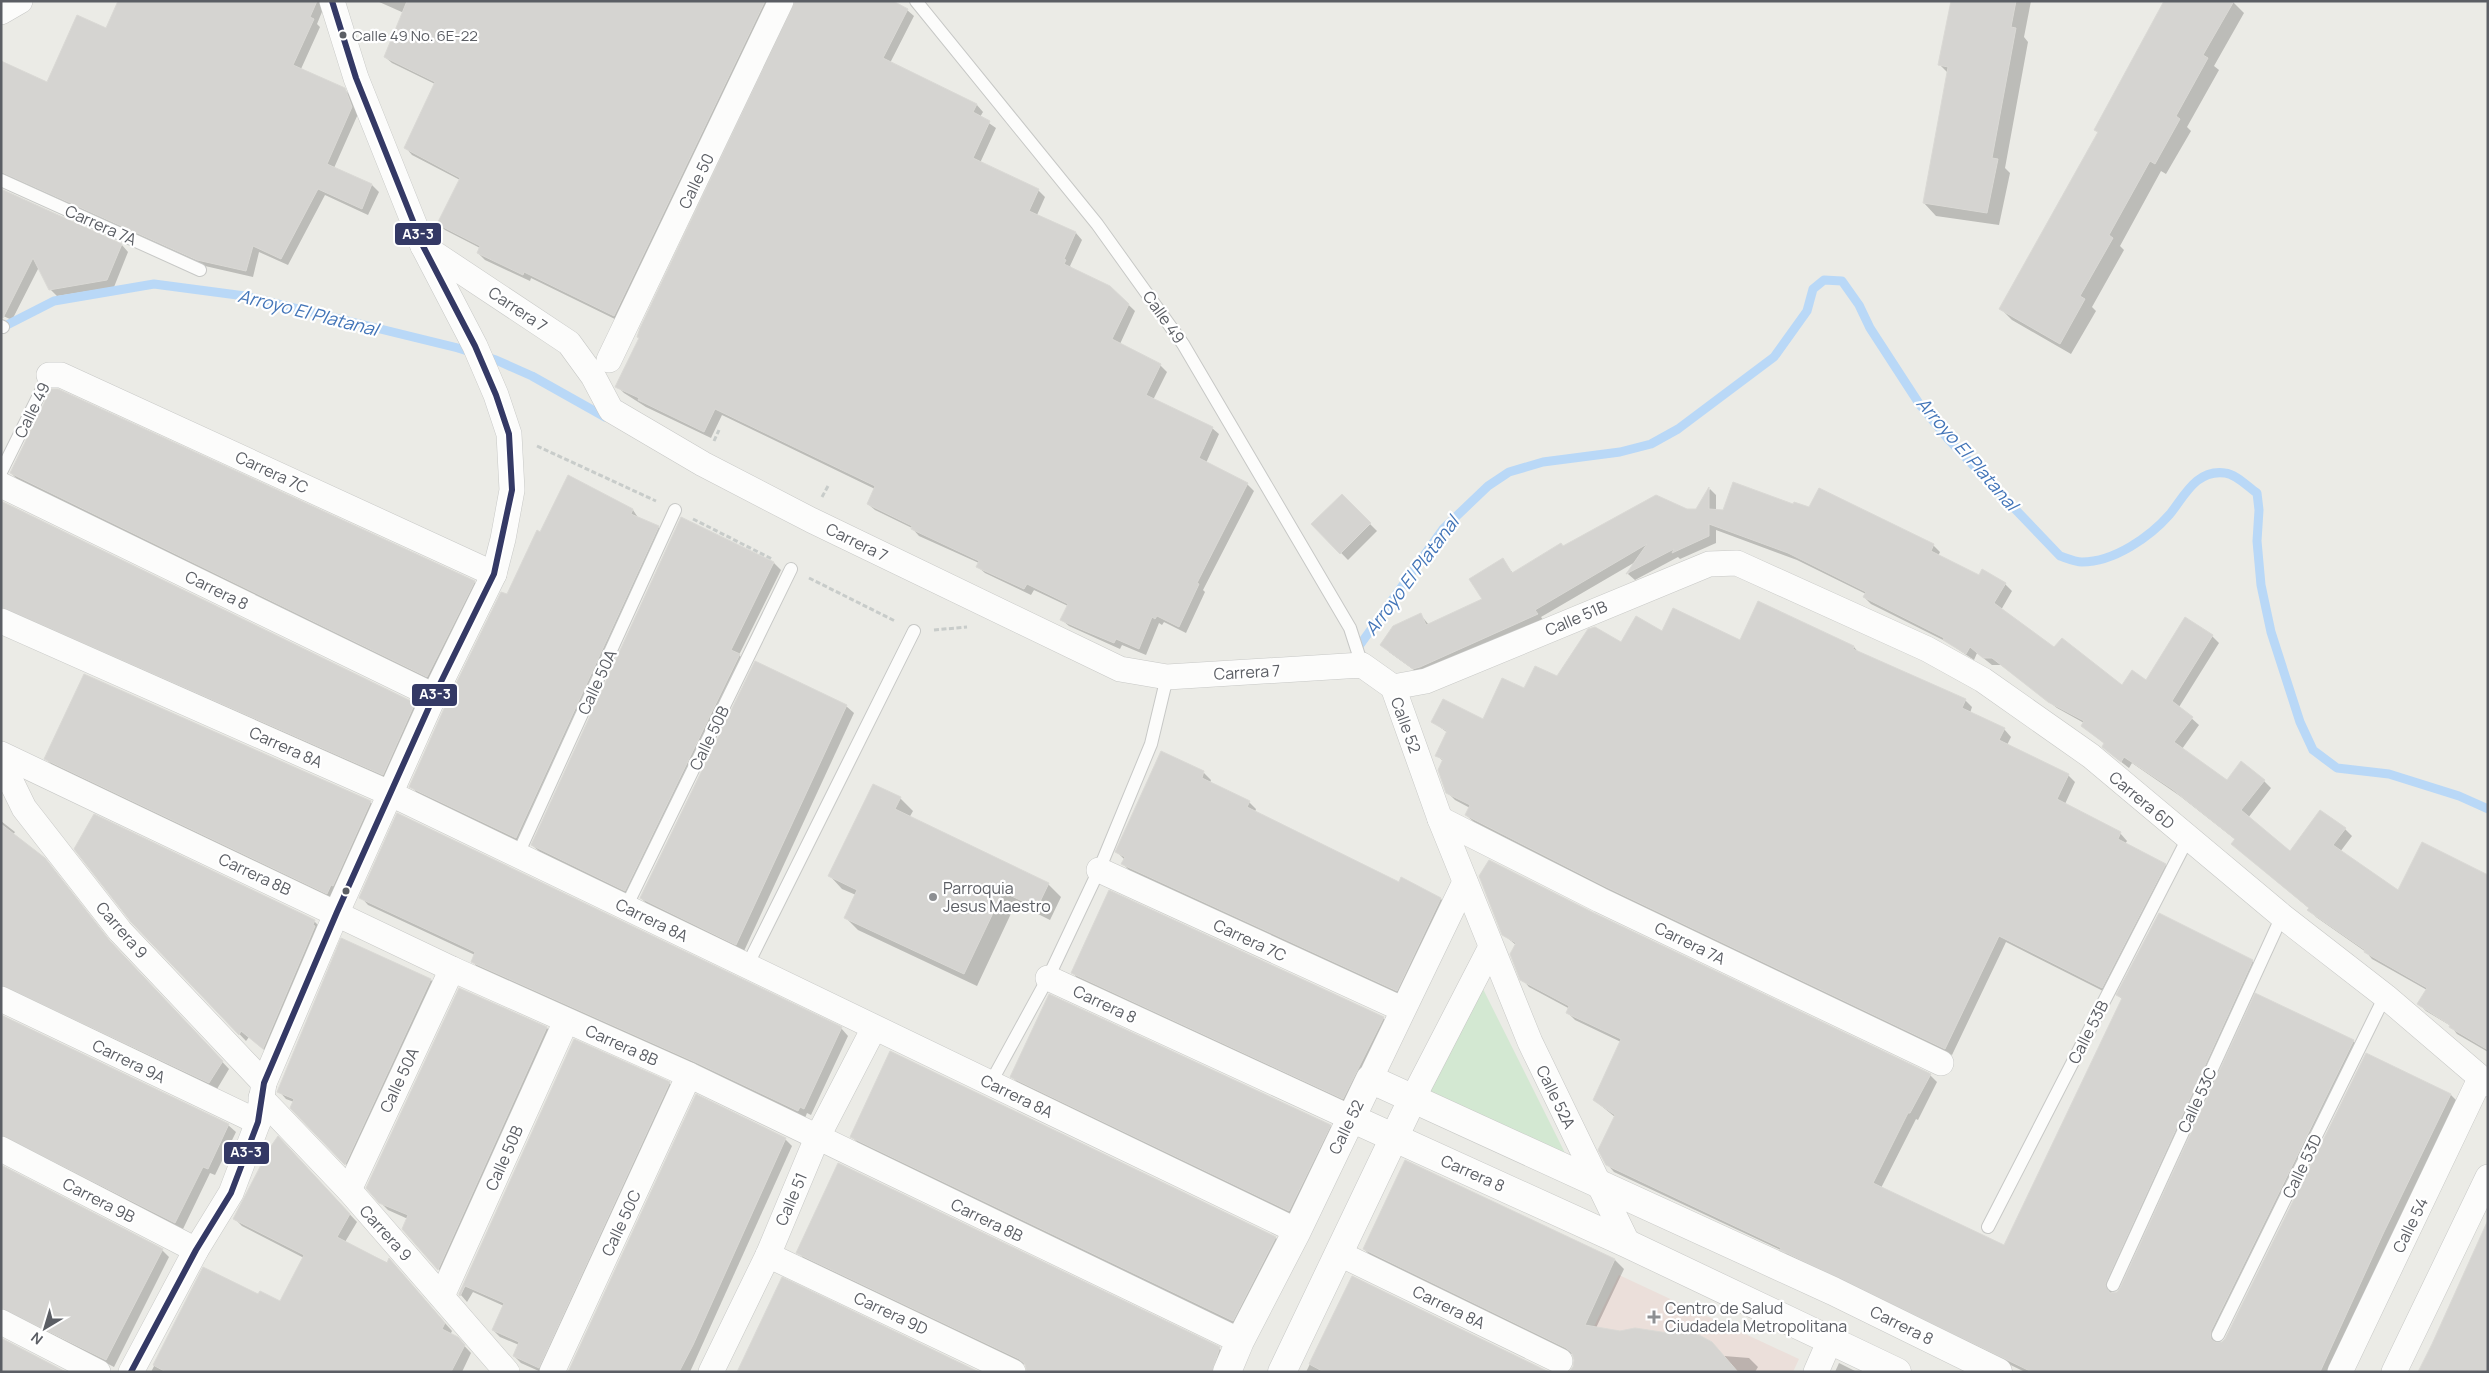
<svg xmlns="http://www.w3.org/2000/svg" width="2489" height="1373" font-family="Manrope,sans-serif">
<rect width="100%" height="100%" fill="#ebebe6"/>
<polygon fill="#ebdfda" points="1619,1275 1799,1359 1793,1372 1572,1372"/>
<polygon fill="#d3e8d2" points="1478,979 1569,1161 1421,1095"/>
<g fill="#0003">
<polygon points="175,1 326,2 317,24 320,27 301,69 344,89 351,96 358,114 334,168 372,185 379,192 368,215 325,195 288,265 259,252 253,277 205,266 7,178 1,183 1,61 47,84 107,29"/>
<polygon points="377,1 775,1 621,322 531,278 530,281 485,260 478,253 480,248 445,230 438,223 460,180 412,155 406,148 435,84 392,63 385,57 404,13"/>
<polygon points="1951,1 2031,1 2024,37 2028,42 2005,168 2010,173 1999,225 1936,216 1924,203 1948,73 1940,65"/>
<polygon points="2233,2 2244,13 2214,66 2219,70 2187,127 2191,131 2166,174 2161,171 2120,246 2124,250 2092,307 2096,311 2071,354 2012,320 2001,309"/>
<polygon points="907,10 914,16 890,63 977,105 983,112 980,117 996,128 980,163 1038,190 1045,197 1037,215 1076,233 1082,240 1070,266 1072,269 1110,287 1135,311 1120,344 1160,365 1167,372 1153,400 1212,428 1219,434 1206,463 1247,484 1254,491 1203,590 1205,592 1186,633 1164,622 1162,625 1159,623 1146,655 1122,645 1120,649 1069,626 1062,620 1068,606 1034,590 1031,595 985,573 978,567 979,563 919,536 912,528 875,510 868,504 875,489 722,415 711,438 646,407 624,393 617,386"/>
<polygon points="1,190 122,245 128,252 114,287 57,296 50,289 39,267 12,320 1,315"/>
<polygon points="11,473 474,582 481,589 435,683 18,480"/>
<polygon points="569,477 633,510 639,519 658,527 665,534 524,845 418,794 411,786"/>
<polygon points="1710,489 1716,495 1716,511 1794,506 1933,545 1940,552 1938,556 1979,577 2005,584 2012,591 2001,610 2055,649 2122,687 2147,682 2212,636 2219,643 2179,707 2199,725 2182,749 2227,782 2264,781 2271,788 2248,818 2291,852 2345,829 2352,836 2340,852 2398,892 2488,876 2488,1052 2457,1034 2451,1026 2426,1011 2419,1004 2427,990 2372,959 2366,952 2316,917 2310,909 2240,851 2233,844 2236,840 2180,796 2132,763 2129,768 2111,754 2105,744 2090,732 2084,723 2057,708 2001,665 1992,665 1977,653 1974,660 1947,642 1871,604 1864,597 1866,594 1797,560 1716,530 1716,543 1680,559 1678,557 1635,580 1628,574 1637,561 1541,617 1544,621 1421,675 1389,652 1420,614 1429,625 1484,600 1502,560 1513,573 1564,547 1686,511 1697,511"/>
<polygon points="1342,496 1377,531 1348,560 1313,524"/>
<polygon points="1,503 414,704 421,711 390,780 1,609"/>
<polygon points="774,563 781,570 739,655 747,663 632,897 540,852 532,845"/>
<polygon points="1759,603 1854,647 1860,654 1965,700 1972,707 1970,713 2004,729 2011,737 2007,745 2068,775 2075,782 2065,804 2120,833 2127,841 2125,844 2165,865 2172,872 2109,994 2006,942 1952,1055 1615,894 1474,822 1466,815 1470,808 1455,800 1447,792 1444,762 1437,755 1448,733 1433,722 1484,721 1525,690 1557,677 1622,644 1663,633 1741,642"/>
<polygon points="846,706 854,713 744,951 648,905 641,898"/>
<polygon points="1161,753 1204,773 1211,780 1210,783 1249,802 1256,809 1255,812 1399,883 1401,879 1441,899 1448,906 1404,997 1130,871 1123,864 1125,860 1117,852"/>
<polygon points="45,758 370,802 378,809 335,900 53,766"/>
<polygon points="900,798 913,811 909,818 1048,884 1061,897 1050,920 1016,903 977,986 858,930 846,918 856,895 842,889 830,876"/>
<polygon points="1,821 15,832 13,835 117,950 229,1069 217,1089 1,994"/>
<polygon points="361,897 841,1028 848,1036 811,1115 807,1113 805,1118 479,969 472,961 475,955 368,905"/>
<polygon points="1593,914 1930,1075 1937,1082 1918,1120 1916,1119 1881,1188 2005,1247 2123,1000 2118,995 2252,961 2259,968 2111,1294 2118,1293 2256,995 2353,1041 2361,1048 2217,1339 2218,1344 2223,1343 2226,1339 2366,1055 2451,1095 2458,1102 2330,1372 2025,1372 1789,1257 1785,1252 1614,1172 1607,1164 1615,1117 1594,1100 1621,1042 1575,1020 1568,1013 1570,1009 1529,987 1522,979 1516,945 1504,935"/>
<polygon points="132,921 314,921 321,928 270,1055 249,1037 246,1041"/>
<polygon points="342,940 431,980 438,987 352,1170 292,1108 294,1102 286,1099 279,1091"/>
<polygon points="1072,972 1383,1018 1391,1025 1351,1105 1079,980"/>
<polygon points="460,990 547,1028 554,1036 445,1276 404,1229 408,1219 388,1210 380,1202"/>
<polygon points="1,1015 228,1125 236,1132 215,1175 210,1173 183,1229 1,1144"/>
<polygon points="574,1041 669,1083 676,1090 541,1372 521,1363 514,1356 519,1345 500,1337 493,1330 504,1306 473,1292 467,1302 461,1295"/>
<polygon points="891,1052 1276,1238 1283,1245 1240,1328 859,1144 851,1136"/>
<polygon points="1011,1076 1330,1126 1337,1133 1297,1218 1019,1084"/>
<polygon points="785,1139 792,1146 690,1372 569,1372"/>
<polygon points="285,1145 357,1222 345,1242 396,1267 452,1331 450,1335 457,1338 471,1353 462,1372 151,1372 204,1269 258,1296 280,1303 304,1258 242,1226 235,1219"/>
<polygon points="1406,1162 1615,1260 1624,1269 1596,1328 1712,1343 1724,1356 1749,1358 1758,1367 1755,1372 1570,1372 1574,1367 1574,1355 1373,1258 1364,1249"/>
<polygon points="839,1165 1220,1349 1227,1356 1220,1372 1027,1372 1026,1365 805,1260 798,1252"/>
<polygon points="1,1167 162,1250 169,1257 114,1367 16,1316 1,1318"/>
<polygon points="1353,1277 1546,1372 1306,1372"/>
<polygon points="1839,1363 1857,1372 1835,1372"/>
</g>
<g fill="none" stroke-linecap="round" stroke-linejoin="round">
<g stroke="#b9d8f7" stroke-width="9">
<polyline points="1,328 54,301 154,284 245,296 458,348 496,360 532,376 605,417"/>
<path d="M1357 649 1443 529 1488 486 1509 472 1543 462 1620 452 1651 444 1678 429 1774 357 1807 311 1813 289 1824 280 1842 281 1859 305 1870 328 1920 405 1948 439 2060 556C2066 558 2075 562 2082 562 2114 562 2150 537 2170 514 2184 497 2196 469 2225 473 2236 474 2248 487 2257 493L2259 510 2257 541 2261 585 2271 632 2300 722 2313 750 2337 768 2389 774 2459 796 2488 809"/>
</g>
</g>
<g fill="#d5d4d1" stroke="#dad9d5">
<polygon points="118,1 317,1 310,17 314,19 293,65 345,88 352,107 327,164 372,184 362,209 318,189 281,259 253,246 246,271 197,260 1,172 1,61 47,82 77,15 106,28"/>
<polygon points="407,1 765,1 614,316 524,272 523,275 477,253 480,246 437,224 460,178 404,148 435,82 384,57"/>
<polygon points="795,1 893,1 908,9 883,58 977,104 973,112 990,121 973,158 1039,189 1029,211 1076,232 1064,259 1066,260 1064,264 1110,286 1129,304 1112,339 1161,364 1146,395 1213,427 1199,458 1248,483 1197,583 1199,584 1179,627 1157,616 1155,619 1152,617 1139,649 1116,639 1114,643 1085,631 1060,620 1068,604 1027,584 1024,589 976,567 979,561 911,529 912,526 867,504 875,486 715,409 704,432 638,400 639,398 615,387 639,338 637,337 640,328"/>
<polygon points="1951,1 2016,1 2011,27 2016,28 1992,158 1998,159 1987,213 1923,203 1948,67 1938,65"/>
<polygon points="2164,1 2234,1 2203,55 2208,58 2176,116 2180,119 2155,164 2150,161 2109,235 2113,238 2080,296 2085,299 2060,344 1999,309 2098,132 2094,130"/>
<polygon points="1,189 122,244 107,280 49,290 33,258 3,318 1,318"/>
<polygon points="51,389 58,389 475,581 427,677 10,473"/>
<polygon points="568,475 633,509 631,514 659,526 516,838 409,787 447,702 501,592 507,594 537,530 540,532"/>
<polygon points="1733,482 1793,504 1794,502 1809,507 1819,488 1934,544 1931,551 1979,575 1982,569 2006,583 1994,603 2054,647 2062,638 2122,685 2132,670 2146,680 2185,617 2213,635 2172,701 2193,717 2174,742 2227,780 2241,761 2265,780 2241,810 2290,851 2320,810 2346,828 2333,845 2398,890 2422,842 2488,875 2488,1050 2449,1027 2450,1025 2417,1004 2427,988 2364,952 2365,950 2307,910 2309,908 2231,844 2235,839 2172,789 2124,757 2121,762 2102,747 2104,743 2081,726 2084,721 2048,702 1992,658 1983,658 1970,647 1966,654 1943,640 1944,638 1863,597 1866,592 1788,553 1709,524 1709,536 1672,553 1674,549 1626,574 1647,544 1535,610 1538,614 1420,667 1413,669 1380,645 1393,626 1421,613 1426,625 1482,599 1469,579 1503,558 1512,573 1561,543 1563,546 1656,495 1687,509 1696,509 1709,487 1709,509 1723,510"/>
<polygon points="1342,494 1371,523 1340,554 1311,524"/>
<polygon points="1,501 415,703 383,775 1,607"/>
<polygon points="681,517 774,562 731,650 740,654 625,891 531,845"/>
<polygon points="1758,601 1854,646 1853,649 1966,699 1962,708 2005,728 1999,740 2069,774 2057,799 2121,832 2118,839 2166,864 2102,988 1999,936 1945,1049 1606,887 1465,815 1470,805 1446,793 1438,770 1443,759 1435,756 1447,731 1431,722 1443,699 1483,719 1502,678 1524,688 1535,666 1557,676 1588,629 1595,627 1621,642 1636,616 1662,631 1673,608 1740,640"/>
<polygon points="755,661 847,705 736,945 640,898"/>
<polygon points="84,674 371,801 333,886 331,885 327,894 44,759"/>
<polygon points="1161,751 1204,771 1202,778 1250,801 1247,807 1399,882 1401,877 1441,898 1397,991 1121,864 1125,857 1115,852"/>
<polygon points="873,784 901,797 895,809 1049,883 1037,908 1003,892 964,974 844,918 857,890 828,876"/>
<polygon points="397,813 842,1027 804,1109 800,1107 798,1111 695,1062 471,962 475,952 359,898"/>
<polygon points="94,814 315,920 313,925 315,926 263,1049 241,1031 239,1035 131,922 74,849"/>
<polygon points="1,824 45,858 110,941 223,1061 209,1083 1,985"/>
<polygon points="1489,860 1594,913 1931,1074 1910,1113 1908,1113 1873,1183 2004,1245 2122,998 2116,995 2159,913 2253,960 2105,1285 2110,1293 2117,1292 2120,1288 2255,993 2354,1040 2211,1331 2211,1339 2215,1342 2222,1342 2225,1339 2366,1053 2451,1094 2383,1234 2320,1372 2032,1372 1780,1250 1781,1248 1606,1165 1598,1150 1615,1115 1593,1100 1621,1039 1566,1013 1569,1006 1520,980 1510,954 1516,943 1502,935 1479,876"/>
<polygon points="1109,890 1384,1017 1343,1099 1071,973"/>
<polygon points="341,938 431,979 345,1165 290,1108 294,1099 277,1092"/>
<polygon points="459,988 547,1027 438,1270 402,1229 408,1215 379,1203 366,1188"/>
<polygon points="1049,994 1331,1125 1289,1211 1010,1077"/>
<polygon points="1,1015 229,1124 208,1169 203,1167 175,1223 1,1135"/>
<polygon points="574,1039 670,1082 539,1368 513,1356 519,1342 492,1330 504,1303 465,1286 460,1296 459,1294"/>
<polygon points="890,1051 1276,1237 1233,1321 850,1137"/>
<polygon points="696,1094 786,1138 693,1345 679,1372 568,1372"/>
<polygon points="278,1136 350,1214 337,1237 387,1263 389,1258 445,1323 442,1329 458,1337 465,1345 451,1372 166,1372 153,1365 203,1267 258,1294 260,1291 280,1301 304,1255 233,1219 262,1163 260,1162"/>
<polygon points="1405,1160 1615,1259 1585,1325 1620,1331 1635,1328 1668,1333 1677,1323 1712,1342 1738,1372 1569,1372 1573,1367 1574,1360 1572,1353 1566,1348 1363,1249"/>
<polygon points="838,1163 1220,1347 1212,1372 1027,1372 1025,1364 1019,1359 796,1253"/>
<polygon points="1,1165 163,1249 106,1360 1,1308"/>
<polygon points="2488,1220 2488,1372 2418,1372 2432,1344"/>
<polygon points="1352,1276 1549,1372 1324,1372 1309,1364"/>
<polygon points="782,1277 979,1372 737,1372"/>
<polygon points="1,1338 66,1372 1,1372"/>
</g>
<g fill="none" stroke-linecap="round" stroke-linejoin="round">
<g stroke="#c7c8c6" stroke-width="14">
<g id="service">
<polyline points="916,1 1097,224 1183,344 1350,628 1362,665"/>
<polyline points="1,180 200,270"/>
<polyline points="1,326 3,327"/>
<polyline points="1,472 49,375"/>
<polyline points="518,854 675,510"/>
<polyline points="626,907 791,569"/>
<polyline points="747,966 914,631"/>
<polyline points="990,1084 1048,978 1099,870 1151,744 1167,677"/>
<polyline points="1988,1227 2188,838"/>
<polyline points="2113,1285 2282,916"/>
<polyline points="2218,1335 2385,996"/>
</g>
</g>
<g stroke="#c7c8c6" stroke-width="26">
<g id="minor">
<polyline points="1,12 20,1"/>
<polyline points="423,246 569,343 593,376 611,410 703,464 811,520 1120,669 1167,677 1362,665 1393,687 1440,819 1530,1042 1628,1244"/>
<polyline points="609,360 781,1"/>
<polyline points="49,375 61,375 494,574"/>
<polyline points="1,485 434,696"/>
<polyline points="1,621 389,793 1297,1231"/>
<polyline points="1393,687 1426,681 1709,564 1737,563 1927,649 1983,680 2091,756 2282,916 2385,996 2488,1084"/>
<polyline points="1,754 452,969 689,1075 1240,1341"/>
<polyline points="1,761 24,808 120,931 264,1083"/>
<polyline points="1440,819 1600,900 1941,1063"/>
<polyline points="1099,870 1402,1009"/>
<polyline points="1048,978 1351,1118"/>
<polyline points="1,999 258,1122"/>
<polyline points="1370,1079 1465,882"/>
<polyline points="261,1098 349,1190 507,1372"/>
<polyline points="1412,1100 1491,947"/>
<polyline points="1,1149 196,1250"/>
<polyline points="349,1190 452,969"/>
<polyline points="1338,1253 1560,1361"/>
<polyline points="768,1255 1013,1372"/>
<polyline points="442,1296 566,1021"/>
<polyline points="1,1322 98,1372"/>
<polyline points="131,1372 196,1250 231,1193 258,1122 264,1083 337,912 434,696 494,574 503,539 512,490 509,434 496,395 475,346 423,246 356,78 332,1"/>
<polyline points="552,1372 689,1075"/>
<polyline points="711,1372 768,1255 817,1138 874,1028"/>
<polyline points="1816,1372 1830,1340"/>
<polyline points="2340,1372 2480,1079"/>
<polyline points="2394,1372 2488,1177"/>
</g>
</g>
<g stroke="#c7c8c6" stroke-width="29">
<g id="tertiary">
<polyline points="1351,1118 1628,1244 1897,1372"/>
<polyline points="1227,1372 1240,1341 1297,1231 1370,1079 1833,1291 1998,1372"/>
<polyline points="1282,1372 1412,1100"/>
</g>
</g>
<g stroke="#c8ccca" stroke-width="3" stroke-dasharray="5 2.5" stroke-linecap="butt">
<polyline points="714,441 719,430"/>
<polyline points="537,446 656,501"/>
<polyline points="822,497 828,486"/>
<polyline points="693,519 772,559"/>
<polyline points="809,578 895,621"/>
<polyline points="934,630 967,627"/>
</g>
<use href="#service" stroke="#fcfcfb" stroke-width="12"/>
<use href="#minor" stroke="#fcfcfb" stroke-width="25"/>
<use href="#tertiary" stroke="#fcfcfb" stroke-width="28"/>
<g stroke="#fff" stroke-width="10">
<polyline id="bus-1" points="131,1372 196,1250 231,1193 258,1122 264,1083 337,912 434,696 494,574 512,490 509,434 496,395 475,346 423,246 356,78 332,1"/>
</g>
<use href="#bus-1" stroke="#343965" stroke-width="6"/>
</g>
<g fill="#5b5e64" stroke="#fff" stroke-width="2">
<circle cx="343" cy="35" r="4.5"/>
<circle cx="346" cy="891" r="4.5"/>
</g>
<g fill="#8d8f92" stroke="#fff" stroke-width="2">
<circle cx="933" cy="897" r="5"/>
<path d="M1651.5 1309.5h5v5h5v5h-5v5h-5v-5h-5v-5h5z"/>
</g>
<g text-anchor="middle" stroke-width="4.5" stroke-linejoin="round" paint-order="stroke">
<g font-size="15" fill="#5b5e64" stroke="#fff" text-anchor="start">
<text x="352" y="41">Calle 49 No. 6E-22</text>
</g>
<g font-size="16" fill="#5b5e64" stroke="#fff">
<text transform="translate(696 181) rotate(-64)" y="6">Calle 50</text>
<text transform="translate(101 225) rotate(24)" y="6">Carrera 7A</text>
<text transform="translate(518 309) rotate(34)" y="6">Carrera 7</text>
<text transform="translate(1164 317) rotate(55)" y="6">Calle 49</text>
<text transform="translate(32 410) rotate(-64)" y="6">Calle 49</text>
<text transform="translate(272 472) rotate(25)" y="6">Carrera 7C</text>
<text transform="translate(857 542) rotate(26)" y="6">Carrera 7</text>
<text transform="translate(217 590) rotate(26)" y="6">Carrera 8</text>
<text transform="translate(1576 618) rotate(-23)" y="6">Calle 51B</text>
<text transform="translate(1247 672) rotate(-3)" y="6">Carrera 7</text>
<text transform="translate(597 682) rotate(-65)" y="6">Calle 50A</text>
<text transform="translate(1406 725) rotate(70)" y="6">Calle 52</text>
<text transform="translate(709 738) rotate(-64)" y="6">Calle 50B</text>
<text transform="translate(286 747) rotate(24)" y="6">Carrera 8A</text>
<text transform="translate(2142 800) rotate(40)" y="6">Carrera 6D</text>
<text transform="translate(255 874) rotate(25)" y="6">Carrera 8B</text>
<text transform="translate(652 920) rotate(26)" y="6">Carrera 8A</text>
<text transform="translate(122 930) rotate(49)" y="6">Carrera 9</text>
<text transform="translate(1250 940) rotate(25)" y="6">Carrera 7C</text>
<text transform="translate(1690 943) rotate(26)" y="6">Carrera 7A</text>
<text transform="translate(1105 1004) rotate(25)" y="6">Carrera 8</text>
<text transform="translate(2088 1032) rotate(-63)" y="6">Calle 53B</text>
<text transform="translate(622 1045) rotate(24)" y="6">Carrera 8B</text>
<text transform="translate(129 1061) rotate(26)" y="6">Carrera 9A</text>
<text transform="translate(399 1080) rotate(-65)" y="6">Calle 50A</text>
<text transform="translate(1017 1096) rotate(26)" y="6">Carrera 8A</text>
<text transform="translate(1556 1097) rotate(64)" y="6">Calle 52A</text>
<text transform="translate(2197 1100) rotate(-65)" y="6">Calle 53C</text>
<text transform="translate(1346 1127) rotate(-64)" y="6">Calle 52</text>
<text transform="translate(504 1158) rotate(-66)" y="6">Calle 50B</text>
<text transform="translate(2302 1166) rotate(-64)" y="6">Calle 53D</text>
<text transform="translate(1473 1173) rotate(24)" y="6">Carrera 8</text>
<text transform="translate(791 1199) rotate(-67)" y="6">Calle 51</text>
<text transform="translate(99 1200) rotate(27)" y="6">Carrera 9B</text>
<text transform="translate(987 1220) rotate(26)" y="6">Carrera 8B</text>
<text transform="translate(621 1223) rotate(-65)" y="6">Calle 50C</text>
<text transform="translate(2410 1225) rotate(-64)" y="6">Calle 54</text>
<text transform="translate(386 1233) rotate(48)" y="6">Carrera 9</text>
<text transform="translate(1449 1307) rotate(26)" y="6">Carrera 8A</text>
<text transform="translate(891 1313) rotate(25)" y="6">Carrera 9D</text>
<text transform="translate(1902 1325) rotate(26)" y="6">Carrera 8</text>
</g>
<g font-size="16" fill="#5b5e64" stroke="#fff" text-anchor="start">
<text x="943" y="894">Parroquia<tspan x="943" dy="18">Jesus Maestro</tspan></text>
<text x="1665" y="1314">Centro de Salud<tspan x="1665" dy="18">Ciudadela Metropolitana</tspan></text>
</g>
<g font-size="18" font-style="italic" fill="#4375b8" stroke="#fff">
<text transform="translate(308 313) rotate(14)" y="6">Arroyo El Platanal</text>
<text transform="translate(1967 454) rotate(49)" y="6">Arroyo El Platanal</text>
<text transform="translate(1412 576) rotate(-53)" y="6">Arroyo El Platanal</text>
</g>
</g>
<g stroke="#fff" stroke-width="2">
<rect x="394" y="222" width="48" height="24" rx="5" fill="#343965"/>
<rect x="411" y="683" width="47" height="24" rx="5" fill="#343965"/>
<rect x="223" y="1141" width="47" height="24" rx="5" fill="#343965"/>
</g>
<g font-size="14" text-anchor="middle" font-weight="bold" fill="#fff">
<text x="418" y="239">A3-3</text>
<text x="435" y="699">A3-3</text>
<text x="246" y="1157">A3-3</text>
</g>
<rect width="2489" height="1373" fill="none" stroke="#5b5e64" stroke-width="5"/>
<g transform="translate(45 1328) rotate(218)" stroke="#ffffff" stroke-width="4" paint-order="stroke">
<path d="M0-4L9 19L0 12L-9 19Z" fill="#5b5e64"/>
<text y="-8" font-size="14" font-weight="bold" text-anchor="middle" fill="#5b5e64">N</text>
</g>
</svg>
